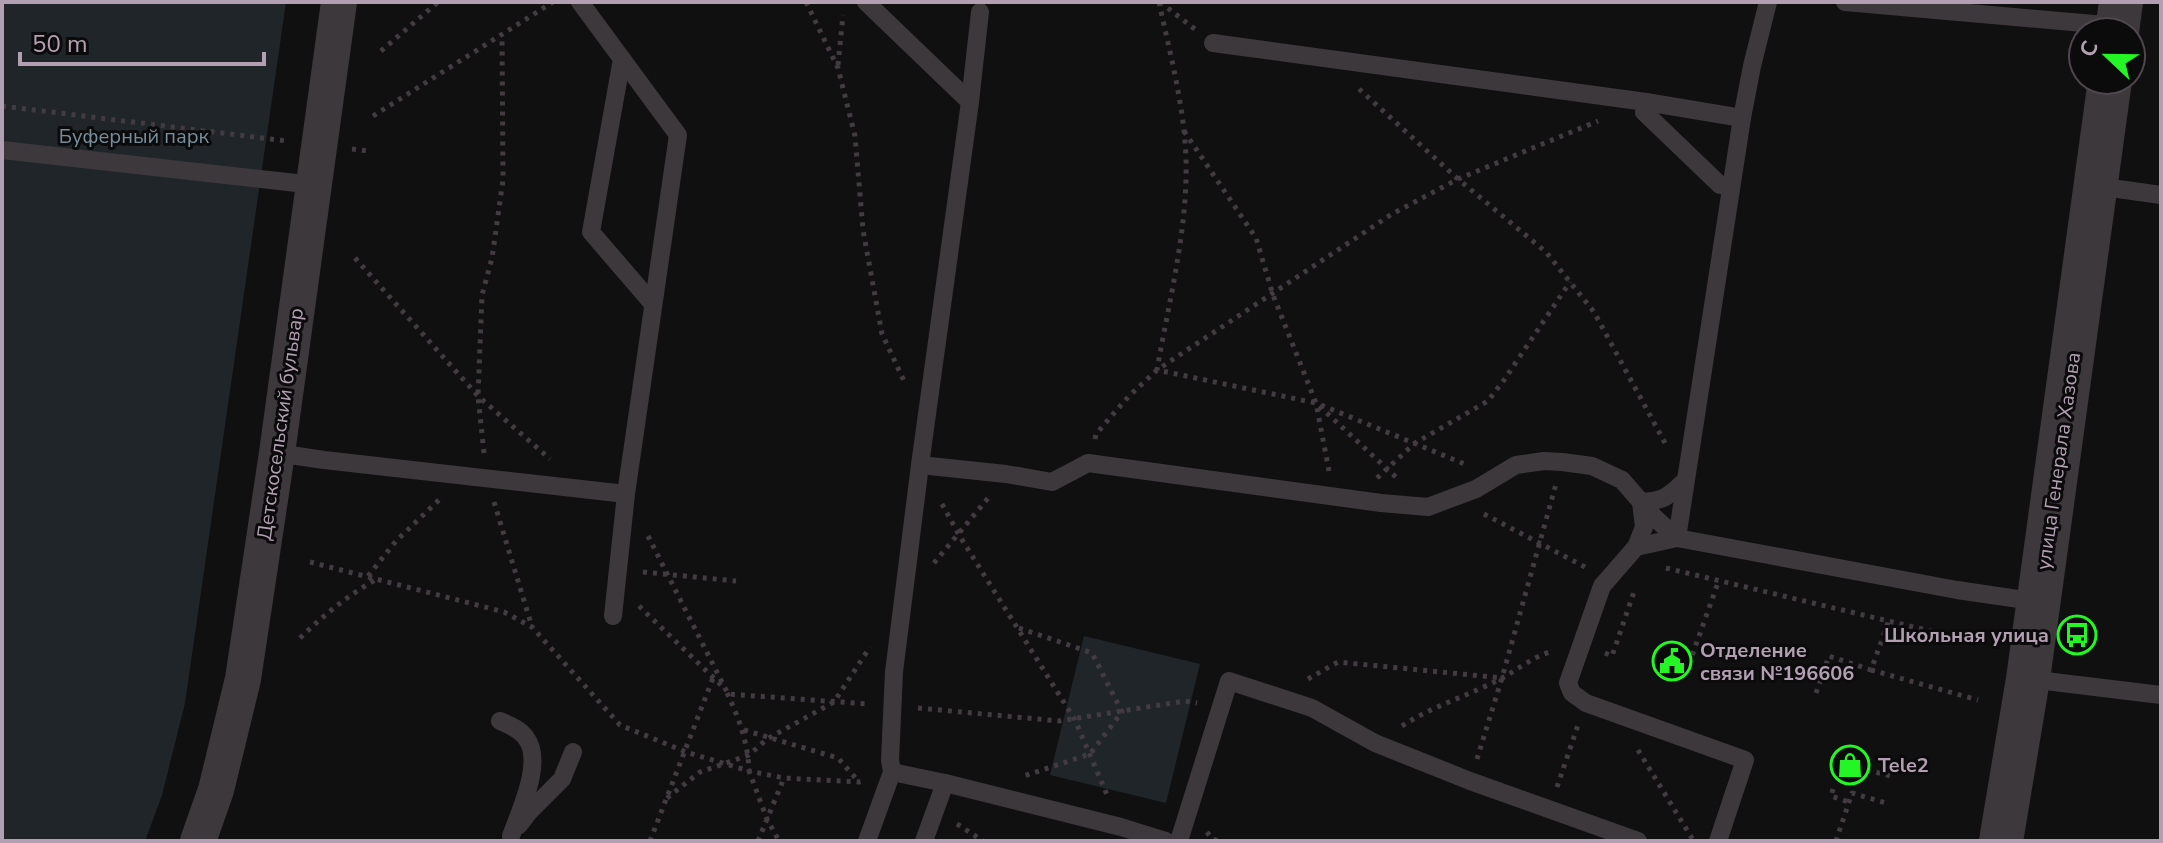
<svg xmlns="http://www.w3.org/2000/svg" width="2163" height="843" font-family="'Nunito Sans',sans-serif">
<rect width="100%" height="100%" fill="#111011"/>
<g fill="#202529">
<polygon points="2,2 286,2 185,703 162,795 145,841 2,841"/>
<polygon points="1084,636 1200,664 1166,803 1050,775"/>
</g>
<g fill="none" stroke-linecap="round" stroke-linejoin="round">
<g stroke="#423b42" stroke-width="5" stroke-dasharray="4 6" stroke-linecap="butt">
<polyline points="806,2 838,68 855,136 863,230 882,334 905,383"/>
<path d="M1159 2C1170 54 1184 105 1186 158 1188 229 1169 301 1157 370L1316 403 1398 479"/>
<polyline points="1160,2 1196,30"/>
<polyline points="381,51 438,2"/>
<polyline points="838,65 843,15"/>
<polyline points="1359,89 1458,179 1546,252 1594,312 1665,443"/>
<polyline points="2,106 287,141"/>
<polyline points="373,116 553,2"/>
<polyline points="1184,131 1256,238 1273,295 1316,403 1329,471"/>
<polyline points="352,149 369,151"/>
<polyline points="355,258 478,396 550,459"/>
<polyline points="1321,405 1467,465"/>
<polyline points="1095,439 1096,434 1128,397 1157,370 1392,214 1458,179 1598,121"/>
<polyline points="484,453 478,396 482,295 492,258 503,180 502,36"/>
<polyline points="1377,478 1415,443 1488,401 1504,380 1570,282"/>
<polyline points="494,502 532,627"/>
<polyline points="942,504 959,535 1075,720 1108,797"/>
<polyline points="1484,514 1585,567"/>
<polyline points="648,536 728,694 868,704"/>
<polyline points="310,562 504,612 532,627 620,725 686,752 749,771 767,819 779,841"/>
<polyline points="934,563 989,497"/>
<polyline points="1666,568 1943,634"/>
<polyline points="643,572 736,581"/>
<polyline points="368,576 396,541 441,498"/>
<polyline points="639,606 721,685"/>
<polyline points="1019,628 1092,653 1122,712 1090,754 1024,776"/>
<path d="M300 638C324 615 348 595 377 579"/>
<polyline points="1605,653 1612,656 1635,589"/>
<polyline points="1672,661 1688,667 1719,580"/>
<polyline points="1871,670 1978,700"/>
<polyline points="1308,679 1338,662 1502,678"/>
<path d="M727 693C739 718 748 743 749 771L784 778 859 782 864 781"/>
<polyline points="1816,693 1829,656 1871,670 1889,620"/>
<polyline points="918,708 1059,721 1185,701 1197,703"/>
<path d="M1402 726C1434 705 1471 695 1504 677 1520 668 1535 655 1554 651"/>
<polyline points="744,730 838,758 859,782"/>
<polyline points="1638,750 1693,840"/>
<polyline points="1861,750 1855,767 1895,777"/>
<polyline points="1477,759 1502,678 1556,484"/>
<polyline points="1557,787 1578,725"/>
<polyline points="1833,789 1831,796 1849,802"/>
<polyline points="667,798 700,772 749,755 767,739 834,702 870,647"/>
<polyline points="957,824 983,841"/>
<polyline points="1207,832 1212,839 1219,841"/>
<polyline points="650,841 713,678"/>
<polyline points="758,841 784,778"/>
<polyline points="1836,841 1852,793 1886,803"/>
</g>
<g stroke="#3d383c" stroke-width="18">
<polyline points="866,2 970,102 920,465"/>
<polyline points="1845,2 2117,26"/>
<polyline points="1213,43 1646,102 1742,118"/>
<polyline points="622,59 591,232 652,303"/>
<polyline points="970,102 980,12"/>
<polyline points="1646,102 1644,112 1720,185 1731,187"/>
<polyline points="2,150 314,185"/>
<polyline points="2097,186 2161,195"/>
<polyline points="277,453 324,460 626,494 678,135 580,2"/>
<path d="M1636 547 1644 527 1641 502C1664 501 1669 496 1685 481"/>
<polyline points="613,616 626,494"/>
<polyline points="2029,679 2161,695"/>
<path d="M500 721C509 725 520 729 526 738 544 761 520 811 511 836"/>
<polyline points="892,772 945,783"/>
<polyline points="519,825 529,812 562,779 573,752"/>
<polyline points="867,841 892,772 890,760 894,672 920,465 1006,474 1052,482 1088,463 1381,503 1428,507 1476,489 1516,465 1544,461 1562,462 1592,466 1622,480 1654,517 1677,538 1957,590 2039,602"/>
<polyline points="924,841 945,783 1121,827 1166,841"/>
<polyline points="1179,841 1229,681 1312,708 1375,743 1470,781 1638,841"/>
<polyline points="1718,841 1745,760 1586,703 1572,693 1568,683 1602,586 1636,547 1677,538 1742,118 1752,66 1768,2"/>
</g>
<polyline stroke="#3d383c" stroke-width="36" points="198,841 216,790 243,679 277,453 339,2"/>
<g stroke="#3d383c" stroke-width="44">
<polyline points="2117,32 2121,2"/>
<polyline points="2001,841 2028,679 2110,80"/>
</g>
</g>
<defs>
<g id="bus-ring" transform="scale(2)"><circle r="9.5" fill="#0c0b0c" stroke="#24f525" stroke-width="1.5"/><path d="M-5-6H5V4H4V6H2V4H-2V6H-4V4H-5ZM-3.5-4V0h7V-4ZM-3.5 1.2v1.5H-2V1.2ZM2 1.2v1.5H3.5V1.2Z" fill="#24f525"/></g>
<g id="civic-ring" transform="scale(2)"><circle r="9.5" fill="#0c0b0c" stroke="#24f525" stroke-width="1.5"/><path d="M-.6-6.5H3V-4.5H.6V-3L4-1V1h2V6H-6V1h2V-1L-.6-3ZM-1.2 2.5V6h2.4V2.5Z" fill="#24f525"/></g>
<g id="shop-ring" transform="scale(2)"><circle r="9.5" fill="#0c0b0c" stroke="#24f525" stroke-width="1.5"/><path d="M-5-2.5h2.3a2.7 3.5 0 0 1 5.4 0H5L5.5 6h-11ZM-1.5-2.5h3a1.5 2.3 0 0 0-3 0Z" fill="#24f525"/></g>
</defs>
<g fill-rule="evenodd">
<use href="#bus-ring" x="2077" y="635"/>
<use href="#civic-ring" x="1672" y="661"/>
<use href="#shop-ring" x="1850" y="765"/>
</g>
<g text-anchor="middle" stroke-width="6" stroke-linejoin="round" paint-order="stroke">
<g font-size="20" fill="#778e9e" stroke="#0c0b0c">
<text x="134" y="143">Буферный парк</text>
</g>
<g font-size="20" fill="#b2a0b2" stroke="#0c0b0c">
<text transform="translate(280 424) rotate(-82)" y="7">Детскосельский бульвар</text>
<text transform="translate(2058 461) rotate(-82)" y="7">улица Генерала Хазова</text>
</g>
<g font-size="20" font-weight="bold" fill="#b2a0b2" stroke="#0c0b0c" text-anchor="start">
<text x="2049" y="642" text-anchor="end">Школьная улица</text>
<text x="1700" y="657">Отделение<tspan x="1700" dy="23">связи №196606</tspan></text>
<text x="1878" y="772">Tele2</text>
</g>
</g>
<rect width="2163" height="843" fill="none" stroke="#b2a0b2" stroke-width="8"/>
<g transform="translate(2107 56) rotate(292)"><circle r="38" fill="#0c0b0c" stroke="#4e474e" stroke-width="2"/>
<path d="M0-6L14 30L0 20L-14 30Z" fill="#24f525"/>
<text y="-12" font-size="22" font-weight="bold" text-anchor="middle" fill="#b2a0b2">С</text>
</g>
<path d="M20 52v12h244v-12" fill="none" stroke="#b2a0b2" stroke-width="4"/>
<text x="32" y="52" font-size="24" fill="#b2a0b2" stroke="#0c0b0c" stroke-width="6" paint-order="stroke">50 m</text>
</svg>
